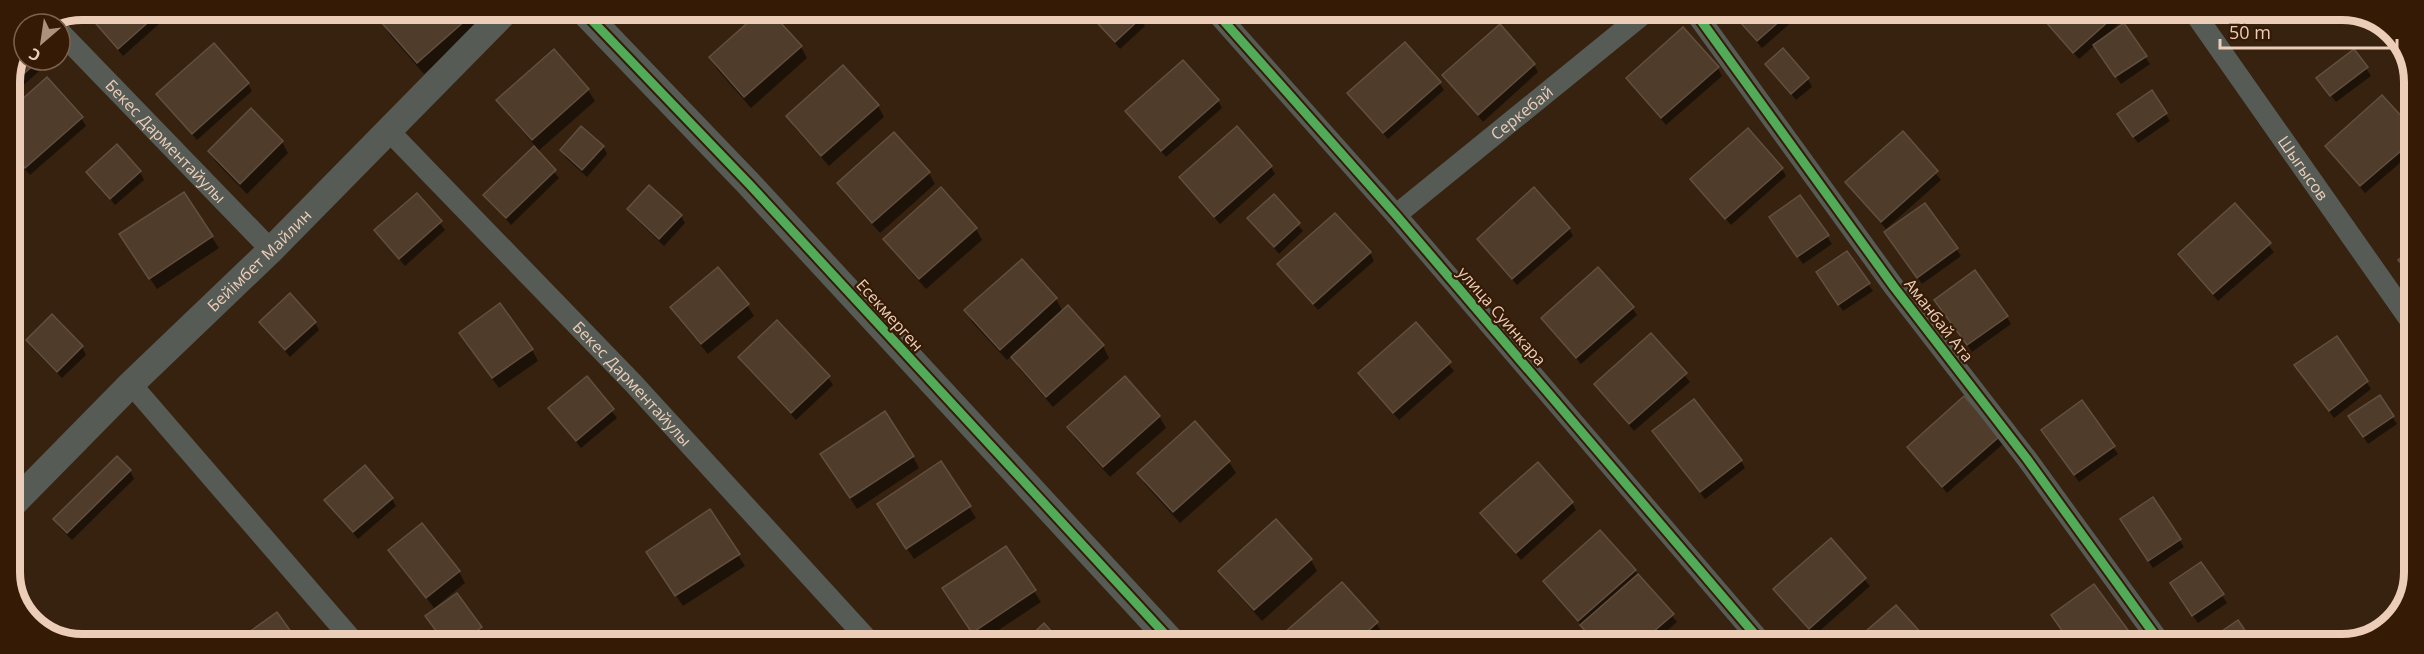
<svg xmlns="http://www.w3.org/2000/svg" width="2424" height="654" font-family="'Open Sans',sans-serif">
<rect width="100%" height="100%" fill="#372210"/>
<g fill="#0007">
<polygon points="85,9 176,9 123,56"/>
<polygon points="667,10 683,10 674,18"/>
<polygon points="764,10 767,10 801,47 807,58 751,108 717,69 710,58"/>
<polygon points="1055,10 1080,10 1066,23"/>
<polygon points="1132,10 1145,26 1120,49 1090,14"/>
<polygon points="1729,11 1804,11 1762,48"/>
<polygon points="2042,11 2133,11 2106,35 2145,57 2150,64 2121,84 2095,45 2079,59 2044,21 2040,13"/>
<polygon points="474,13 480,24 424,74 390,35 383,24"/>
<polygon points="24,45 24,60 43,60 46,65 9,98 9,81"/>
<polygon points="1767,64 1808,79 1812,87 1796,100"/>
<polygon points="1534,65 1538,72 1483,122 1444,75"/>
<polygon points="1718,68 1722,76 1666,125 1627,78"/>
<polygon points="2366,68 2371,76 2336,102 2323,85"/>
<polygon points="1439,83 1444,90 1388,139 1349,93"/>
<polygon points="248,84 252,91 197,140 158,94"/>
<polygon points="588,90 595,101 537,152 559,178 511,225 485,195 536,147 505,111 498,100"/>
<polygon points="2151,92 2170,121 2138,143 2123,122"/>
<polygon points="1218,101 1222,108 1166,157 1127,111"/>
<polygon points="878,106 884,117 829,166 794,127 788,116"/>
<polygon points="9,113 81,118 86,126 30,175 9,152"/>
<polygon points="1903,133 1941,180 1886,229 1847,183"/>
<polygon points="2415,134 2415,150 2365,193 2327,147"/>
<polygon points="282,142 288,153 247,194 216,162 209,151"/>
<polygon points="603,146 607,154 587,177 566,158 562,151"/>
<polygon points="1271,167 1275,174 1220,224 1181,178"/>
<polygon points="1782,169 1786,176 1731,225 1692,179"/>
<polygon points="88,172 140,172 144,180 115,205"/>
<polygon points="929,173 935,184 880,233 845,194 838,183"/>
<polygon points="183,194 219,248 157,289 128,246"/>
<polygon points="417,195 445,230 405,266 376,231"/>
<polygon points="1273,196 1303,231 1279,254 1249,218"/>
<polygon points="1800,197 1832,244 1803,264 1775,225"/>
<polygon points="1925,205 1961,256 1922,284 1890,240"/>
<polygon points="2235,205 2274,252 2218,301 2180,254"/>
<polygon points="628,209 681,216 685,223 664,246 633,216"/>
<polygon points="1569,228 1573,236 1517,285 1479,239"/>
<polygon points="976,229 982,240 926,289 892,250 885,239"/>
<polygon points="1370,253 1374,261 1318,310 1279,264"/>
<polygon points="1022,261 1056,299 1063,312 1068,308 1103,346 1109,358 1053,407 1019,368 1012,356 1007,360 972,322 966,310"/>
<polygon points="1822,280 1868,284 1873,291 1843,311"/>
<polygon points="747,305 754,316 708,354 678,318 672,307"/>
<polygon points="1632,308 1637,315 1581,364 1542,318"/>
<polygon points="1940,308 2007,317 2011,324 1972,352"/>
<polygon points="52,316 82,347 86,355 62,378 32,348 27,340"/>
<polygon points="261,322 315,323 319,330 290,357"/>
<polygon points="1416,324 1454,371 1399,420 1360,374"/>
<polygon points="1651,335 1690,382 1634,431 1595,385"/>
<polygon points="2337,338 2371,389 2334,418 2301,373"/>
<polygon points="467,344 532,350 538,361 499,388"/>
<polygon points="740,357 828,377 833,385 796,420 744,364"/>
<polygon points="586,378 617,418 581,448 550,408"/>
<polygon points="1159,416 1166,428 1110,477 1075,438 1069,427"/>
<polygon points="2392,417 2397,424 2368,444 2355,424"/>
<polygon points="1194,424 1229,462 1236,473 1180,523 1145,484 1139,473"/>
<polygon points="1999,437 2003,444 1947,493 1909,447"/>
<polygon points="2047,438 2113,447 2118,454 2079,482"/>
<polygon points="1658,439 1741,461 1745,468 1705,499"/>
<polygon points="913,457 919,468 857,509 829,465"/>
<polygon points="941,463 976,518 914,559 885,515"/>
<polygon points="130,471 134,479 72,540 59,527 55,519"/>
<polygon points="392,499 396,506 358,539 326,500"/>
<polygon points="2152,499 2184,547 2153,568 2126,527"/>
<polygon points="1572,503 1576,510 1521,560 1482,513"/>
<polygon points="1276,521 1311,560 1317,571 1262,621 1227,582 1220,571"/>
<polygon points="1831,540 1870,586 1814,636 1775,590"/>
<polygon points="1006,548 1041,602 979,643 950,600"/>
<polygon points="390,550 459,572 465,583 434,608"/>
<polygon points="738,555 745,566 683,606 654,563"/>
<polygon points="2201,564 2227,603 2198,623 2176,591"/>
<polygon points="1635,571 1677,622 1652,644 1597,644 1545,582"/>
<polygon points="11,582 31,606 24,613"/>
<polygon points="457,595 485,636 475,643 446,643 432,624"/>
<polygon points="1376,623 1383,634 1372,644 1292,644 1286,634"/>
</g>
<g fill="#503c2b" stroke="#624f3f" stroke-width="1.5">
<polygon points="83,9 163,9 118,49"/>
<polygon points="397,9 472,9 475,12 417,63 382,23"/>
<polygon points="762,10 769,10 802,46 744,97 709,57"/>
<polygon points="1092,10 1134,10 1141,18 1115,42 1088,13"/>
<polygon points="1730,11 1791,11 1757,41"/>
<polygon points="2040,11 2120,11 2073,53 2038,13"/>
<polygon points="2124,23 2147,56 2115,77 2093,45"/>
<polygon points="1500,24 1535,64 1478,115 1442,75"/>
<polygon points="1683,27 1719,67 1661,118 1626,78"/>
<polygon points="1405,42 1441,82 1383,133 1347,93"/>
<polygon points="214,43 249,83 192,134 156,94"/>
<polygon points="24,45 24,60 39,60 9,87 9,81"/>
<polygon points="1783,48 1809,78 1791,94 1765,64"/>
<polygon points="554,49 589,89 532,140 496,100"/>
<polygon points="2354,49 2368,67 2330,96 2316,78"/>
<polygon points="1183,60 1219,100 1161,151 1125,111"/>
<polygon points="843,65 879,105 821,156 786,116"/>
<polygon points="47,77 83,117 25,168 9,151 9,111"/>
<polygon points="2152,90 2167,113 2133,137 2117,114"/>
<polygon points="2382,95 2415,131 2415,139 2360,186 2325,146"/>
<polygon points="251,108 283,141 240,184 208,151"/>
<polygon points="581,126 604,146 582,170 560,150"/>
<polygon points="1237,126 1272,166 1214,217 1179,177"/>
<polygon points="1748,128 1783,168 1725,219 1690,179"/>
<polygon points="1903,131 1938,171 1881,222 1845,182"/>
<polygon points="894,132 930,172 872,223 837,183"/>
<polygon points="117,144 141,171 110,199 86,172"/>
<polygon points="534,146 556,170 506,218 483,195"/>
<polygon points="649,185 682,215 659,239 627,209"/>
<polygon points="941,187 977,228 919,279 883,239"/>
<polygon points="1534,187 1570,228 1512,279 1477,239"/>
<polygon points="184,192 213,236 149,279 119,234"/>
<polygon points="417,193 442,221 399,259 374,230"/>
<polygon points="1274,194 1300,223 1274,247 1247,218"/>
<polygon points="1800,195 1829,235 1797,257 1769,217"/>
<polygon points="1925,203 1958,248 1917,278 1884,232"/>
<polygon points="2235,203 2271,243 2213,294 2178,254"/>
<polygon points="1335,213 1371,252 1313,304 1277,264"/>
<polygon points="2414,246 2414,278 2398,260"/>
<polygon points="1847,251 1870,283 1838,305 1816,272"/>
<polygon points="1022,259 1057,298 1000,350 964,310"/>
<polygon points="718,267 749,304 701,344 670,307"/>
<polygon points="1598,267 1634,307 1576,358 1541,318"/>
<polygon points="1975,270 2008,316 1967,345 1934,300"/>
<polygon points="290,293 316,322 285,350 259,322"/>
<polygon points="500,303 533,349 492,378 459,333"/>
<polygon points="1068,305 1104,345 1046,397 1011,357"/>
<polygon points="52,314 83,346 57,372 26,340"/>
<polygon points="777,320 830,376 791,413 738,357"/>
<polygon points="1416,322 1451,362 1393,413 1358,373"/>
<polygon points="1651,333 1687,373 1629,424 1594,384"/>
<polygon points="2337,336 2368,381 2329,411 2294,365"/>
<polygon points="587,376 614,409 576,441 548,408"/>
<polygon points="1125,376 1160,416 1103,467 1067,427"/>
<polygon points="2380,395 2394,416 2363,437 2348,416"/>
<polygon points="1964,396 2000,436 1942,487 1907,447"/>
<polygon points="1694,399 1742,460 1700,492 1652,431"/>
<polygon points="2082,400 2115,446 2074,475 2041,430"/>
<polygon points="885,411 914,456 850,498 820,454"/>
<polygon points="1195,421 1230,461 1173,512 1137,473"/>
<polygon points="117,456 131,470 67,533 53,519"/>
<polygon points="941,461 971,506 906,549 877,504"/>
<polygon points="1538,462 1573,502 1516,553 1480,513"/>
<polygon points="365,465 393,498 353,532 324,500"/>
<polygon points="2153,497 2181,539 2148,561 2120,519"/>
<polygon points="710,509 740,554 675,596 646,552"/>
<polygon points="1276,519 1312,559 1254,610 1218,571"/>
<polygon points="422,523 460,571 426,598 388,550"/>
<polygon points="1600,530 1636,570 1578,621 1543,581"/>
<polygon points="1831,538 1866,578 1809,629 1773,589"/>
<polygon points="1006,546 1036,590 972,633 942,588"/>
<polygon points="2201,562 2224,594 2192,616 2170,583"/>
<polygon points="1638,574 1674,614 1639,644 1597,644 1580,625"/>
<polygon points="10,580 28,597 20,605"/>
<polygon points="1342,582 1378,622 1353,644 1294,644 1284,633"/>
<polygon points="2094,584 2139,645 2072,645 2051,615"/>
<polygon points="457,593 482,627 460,643 445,643 425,616"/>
<polygon points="1896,605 1932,645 1851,644"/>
<polygon points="277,612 299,643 250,643 245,635"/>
<polygon points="2238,620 2255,645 2208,645 2206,642"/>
<polygon points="1044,623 1063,644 1022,644"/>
</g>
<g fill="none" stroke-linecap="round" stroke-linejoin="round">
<g stroke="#565c55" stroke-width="21">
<polyline points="1214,10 1396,215 1763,644"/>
<polyline points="1694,11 1894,287 2027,459 2162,645"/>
<path id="s1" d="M2193 11 2414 326"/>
<path id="s2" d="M60 32 271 250"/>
<path id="s3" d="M388 130 633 383 871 643"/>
<path id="s4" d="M1396 215 1647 11"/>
<polyline points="131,384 355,643"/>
</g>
<g stroke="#565c55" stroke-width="27">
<polyline points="582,10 749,184 1174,644"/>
<path id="s5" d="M9 508 131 384 271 250 508 9"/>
</g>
<g stroke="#351b06" stroke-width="13">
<g id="cycleway">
<polyline points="582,10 749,184 1174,644"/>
<polyline points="1214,10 1396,215 1763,644"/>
<polyline points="1694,11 1894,287 2027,459 2162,645"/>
</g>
</g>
<use href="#cycleway" stroke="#51ab58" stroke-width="9"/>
</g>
<g text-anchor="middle" stroke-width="4.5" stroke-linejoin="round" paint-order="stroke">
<g font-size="16" fill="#ebcdb8" stroke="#351b06">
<text dy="6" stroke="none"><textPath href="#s4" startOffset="162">Серкебай</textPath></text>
<text dy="6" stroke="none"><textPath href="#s2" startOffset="152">Бекес Дарментайулы</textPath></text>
<text dy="6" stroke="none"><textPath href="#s1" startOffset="192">Шыгысов</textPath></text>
<text dy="6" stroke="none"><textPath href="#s5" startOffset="352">Бейімбет Майлин</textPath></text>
<text transform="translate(890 315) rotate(48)" y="6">Eсекмерген</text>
<text transform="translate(1502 316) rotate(49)" y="6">улица Суинкара</text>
<text transform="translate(1939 320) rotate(52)" y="6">Аманбай Ата</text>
<text dy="6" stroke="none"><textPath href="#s3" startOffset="352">Бекес Дарментайулы</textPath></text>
</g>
</g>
<path d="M0 0H2424V654H0ZM82 20H2342A62 62 0 0 1 2404 82V572A62 62 0 0 1 2342 634H82A62 62 0 0 1 20 572V82A62 62 0 0 1 82 20Z" fill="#351b06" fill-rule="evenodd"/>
<path fill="none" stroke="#ebcdb8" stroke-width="8" d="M82 20H2342A62 62 0 0 1 2404 82V572A62 62 0 0 1 2342 634H82A62 62 0 0 1 20 572V82A62 62 0 0 1 82 20Z"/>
<g transform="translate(42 42) rotate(209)"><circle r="28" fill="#351b06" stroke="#7e624d" stroke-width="1.5"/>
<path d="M0-4.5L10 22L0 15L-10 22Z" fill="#ac917d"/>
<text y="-9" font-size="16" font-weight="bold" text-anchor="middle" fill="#ebcdb8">С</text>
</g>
<path d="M2220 39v9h177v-9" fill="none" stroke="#ebcdb8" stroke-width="3"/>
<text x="2229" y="39" font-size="18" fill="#ebcdb8" stroke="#351b06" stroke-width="4.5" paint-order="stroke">50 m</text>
</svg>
